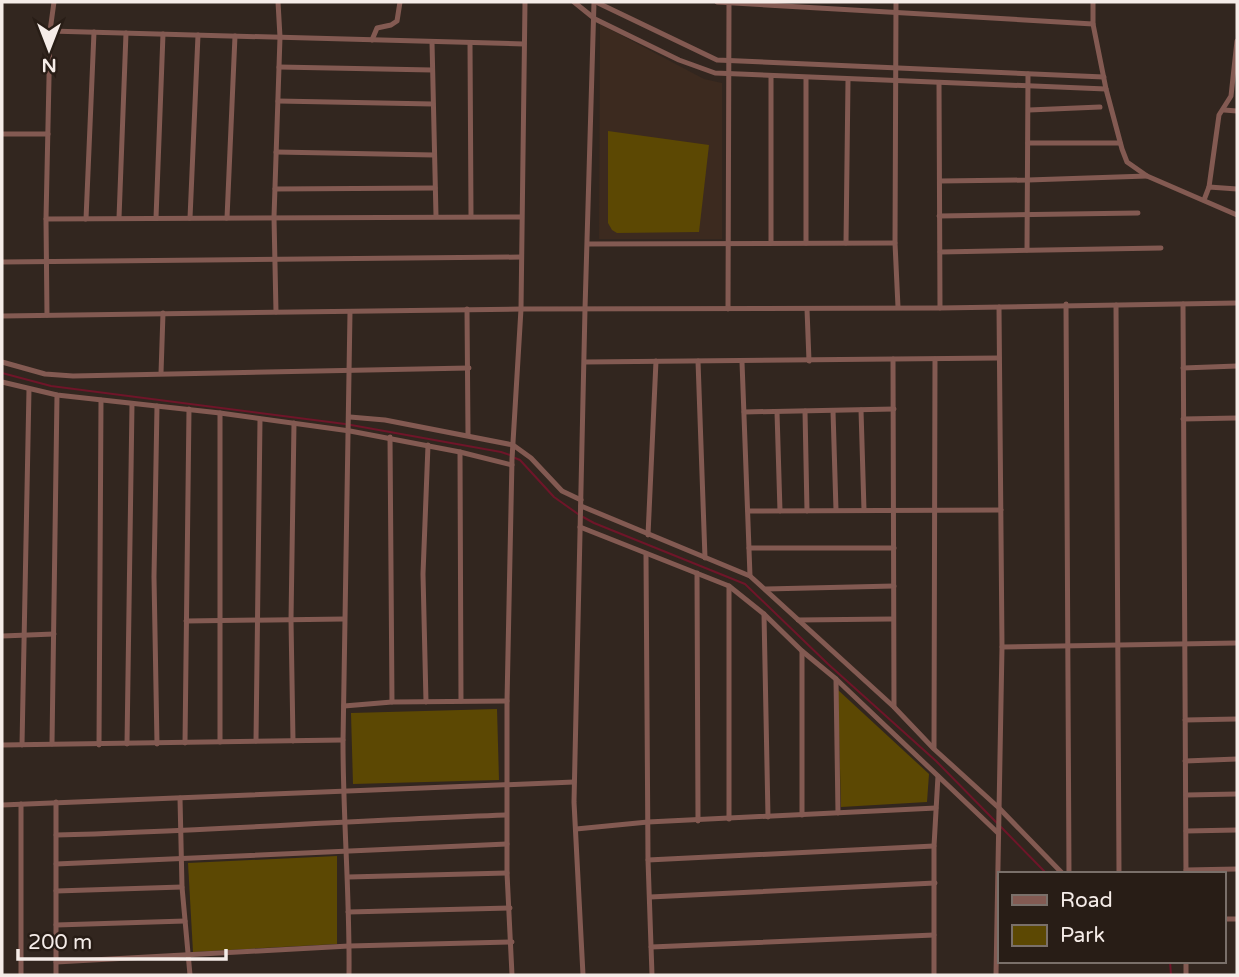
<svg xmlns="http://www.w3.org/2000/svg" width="1239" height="977" font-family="'Varela Round',sans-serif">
<rect width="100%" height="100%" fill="#32261f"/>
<polygon fill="#3c2a1f" points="600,24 704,79 722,83 722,239 599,239"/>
<g fill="#5c4803">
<polygon points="608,131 709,145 699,232 617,233 612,230 608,223"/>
<polygon points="838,690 929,774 927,802 841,807"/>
<polygon points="497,709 499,780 353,784 351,713"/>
<polygon points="337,856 337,944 193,952 188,863"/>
</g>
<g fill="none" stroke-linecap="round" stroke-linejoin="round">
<g stroke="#6f1529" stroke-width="2">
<polyline points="2,373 51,386 345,424"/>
<polyline points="351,425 501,452 510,455"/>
<polyline points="515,458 520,460 554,497 578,514"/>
<polyline points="583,517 594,523 745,584 828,664 936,761 997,823"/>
<polyline points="1001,827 1047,874"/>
<polyline points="1170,961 1171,975"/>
</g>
<g stroke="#835a52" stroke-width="5">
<polyline points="574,2 595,19 679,60 715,73 1106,89"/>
<polyline points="596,2 717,60 1104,77"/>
<polyline points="717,2 1093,24 1093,2"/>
<polyline points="896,2 895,243 898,307"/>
<polyline points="1093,24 1106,89 1122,149 1127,162 1147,176 1237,215"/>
<polyline points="50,31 524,44"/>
<polyline points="372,40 377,28 391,25 397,21 400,2"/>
<polyline points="432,42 436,216"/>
<polyline points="470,43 471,216"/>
<polyline points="279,67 432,70"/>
<polyline points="771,76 771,243"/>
<polyline points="806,78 806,243"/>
<polyline points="939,83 940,308"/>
<polyline points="278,101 433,104"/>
<polyline points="1029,110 1100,107"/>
<polyline points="1224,110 1237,111"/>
<polyline points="2,134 48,134"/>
<polyline points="1028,143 1120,143"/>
<polyline points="276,152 434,155"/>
<polyline points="940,181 1028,180 1147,176"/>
<polyline points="1209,187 1219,115 1231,96 1237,41"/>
<polyline points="275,189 435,188"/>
<polyline points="1204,200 1209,187 1237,189"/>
<polyline points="939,216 1138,213"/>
<polyline points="119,218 126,33"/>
<polyline points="156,218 163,34"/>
<polyline points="190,218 198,35"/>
<polyline points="227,218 235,36"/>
<polyline points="46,219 521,217"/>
<polyline points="86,219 94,32"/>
<polyline points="846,243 848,80"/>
<polyline points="588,244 895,243"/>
<polyline points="1027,250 1028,74"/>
<polyline points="940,252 1161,248"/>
<polyline points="2,262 521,257"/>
<polyline points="1066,304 1069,874"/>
<polyline points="1183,304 1186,874"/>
<polyline points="1116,305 1119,874"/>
<polyline points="467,309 468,435"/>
<polyline points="728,309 729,2"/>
<polyline points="807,309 809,361"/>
<polyline points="276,312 274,217 280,37 278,2"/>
<polyline points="47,315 46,219 50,31 54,2"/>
<polyline points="2,316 521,309 940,308 1237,303"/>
<polyline points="893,359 894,707"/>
<polyline points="698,361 705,558"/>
<polyline points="2,362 45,374 73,376 469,368"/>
<polyline points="585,362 999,358"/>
<polyline points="742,362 750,576"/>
<polyline points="1183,368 1237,366"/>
<polyline points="161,373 163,313"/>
<polyline points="2,382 57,395 220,413 350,431 460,452 512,465"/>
<polyline points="861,410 864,510"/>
<polyline points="805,411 807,511"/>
<polyline points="833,411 836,510"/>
<polyline points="744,412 894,409"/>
<polyline points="777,412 780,511"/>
<polyline points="220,413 220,742"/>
<polyline points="350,417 385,420 513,445 531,458 562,491 581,500"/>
<polyline points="1183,419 1237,418"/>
<polyline points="390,437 392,702"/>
<polyline points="460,452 461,701"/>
<polyline points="581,506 750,576 894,707 934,749 999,808 1063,874"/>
<polyline points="748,511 1001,510"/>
<polyline points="580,527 729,586 764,614 802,651 836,679 998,833"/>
<polyline points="648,535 656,361"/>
<polyline points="749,548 894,548"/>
<polyline points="646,555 648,860 652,975"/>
<polyline points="697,573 698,821"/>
<polyline points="729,586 729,819"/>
<polyline points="766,589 894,586"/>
<polyline points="764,614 768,817"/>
<polyline points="798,620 892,619"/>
<polyline points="186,621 344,619"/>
<polyline points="2,636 54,634"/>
<polyline points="1002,647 1237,643"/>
<polyline points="836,679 838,813"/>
<polyline points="426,702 423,574 428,445"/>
<polyline points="344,706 392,702 507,701"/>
<polyline points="1185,720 1237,719"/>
<polyline points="256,741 260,419"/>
<polyline points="293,741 291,620 294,423"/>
<polyline points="185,743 189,409"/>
<polyline points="52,744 57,395"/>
<polyline points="127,744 132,404"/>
<polyline points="157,744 154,577 157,406"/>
<polyline points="2,745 343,740"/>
<polyline points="22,745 29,389"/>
<polyline points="99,745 101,400"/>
<polyline points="934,748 935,359"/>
<polyline points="1185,761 1237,759"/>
<polyline points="1186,795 1237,794"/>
<polyline points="180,798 182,887 190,975"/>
<polyline points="21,804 21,975"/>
<polyline points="2,805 574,782"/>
<polyline points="802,815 802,651"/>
<polyline points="576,829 648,822 936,808"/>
<polyline points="1186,831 1237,830"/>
<path d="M56 835C206 831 356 820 506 815"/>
<polyline points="648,860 934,846"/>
<polyline points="56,864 507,844"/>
<polyline points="1186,870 1237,869"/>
<polyline points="348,877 507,873"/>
<polyline points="56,891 182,887"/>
<polyline points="650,897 935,883"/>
<polyline points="348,912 510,908"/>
<polyline points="1223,919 1237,919"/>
<polyline points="56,925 185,921"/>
<polyline points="651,947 934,935"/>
<polyline points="1186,961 1186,975"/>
<polyline points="56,962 349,946 512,942"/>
<polyline points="56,975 56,802"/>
<path d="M349 975C350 897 343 820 343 742 344 599 349 455 350 312"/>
<polyline points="512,975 507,873 507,701 512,459 521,309 525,2"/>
<polyline points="583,975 574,802 585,309 594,2"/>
<polyline points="934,975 934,846 938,776"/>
<polyline points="996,975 1002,647 999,307"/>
</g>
</g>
<rect width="1239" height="977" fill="none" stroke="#f5ece8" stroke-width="7"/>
<rect x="998" y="872" width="228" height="91" fill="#281d16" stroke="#7a706a" stroke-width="2"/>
<rect x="1012" y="895" width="35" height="10" fill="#835a52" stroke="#7a706a" stroke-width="2"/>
<text x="1060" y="907" font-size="21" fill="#f5ece8">Road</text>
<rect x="1012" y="925" width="35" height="21" fill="#5c4803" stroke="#7a706a" stroke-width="2"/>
<text x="1060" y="942" font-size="21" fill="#f5ece8">Park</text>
<g transform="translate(49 49) rotate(180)" stroke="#281d16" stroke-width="5" paint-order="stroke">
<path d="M0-5L12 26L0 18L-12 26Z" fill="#f5ece8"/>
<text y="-10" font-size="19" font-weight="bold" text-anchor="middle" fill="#f5ece8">N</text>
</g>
<path d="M18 949v10h208v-10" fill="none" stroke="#f5ece8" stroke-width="3.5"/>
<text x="28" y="949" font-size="21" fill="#f5ece8" stroke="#281d16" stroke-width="5" paint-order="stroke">200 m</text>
</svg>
